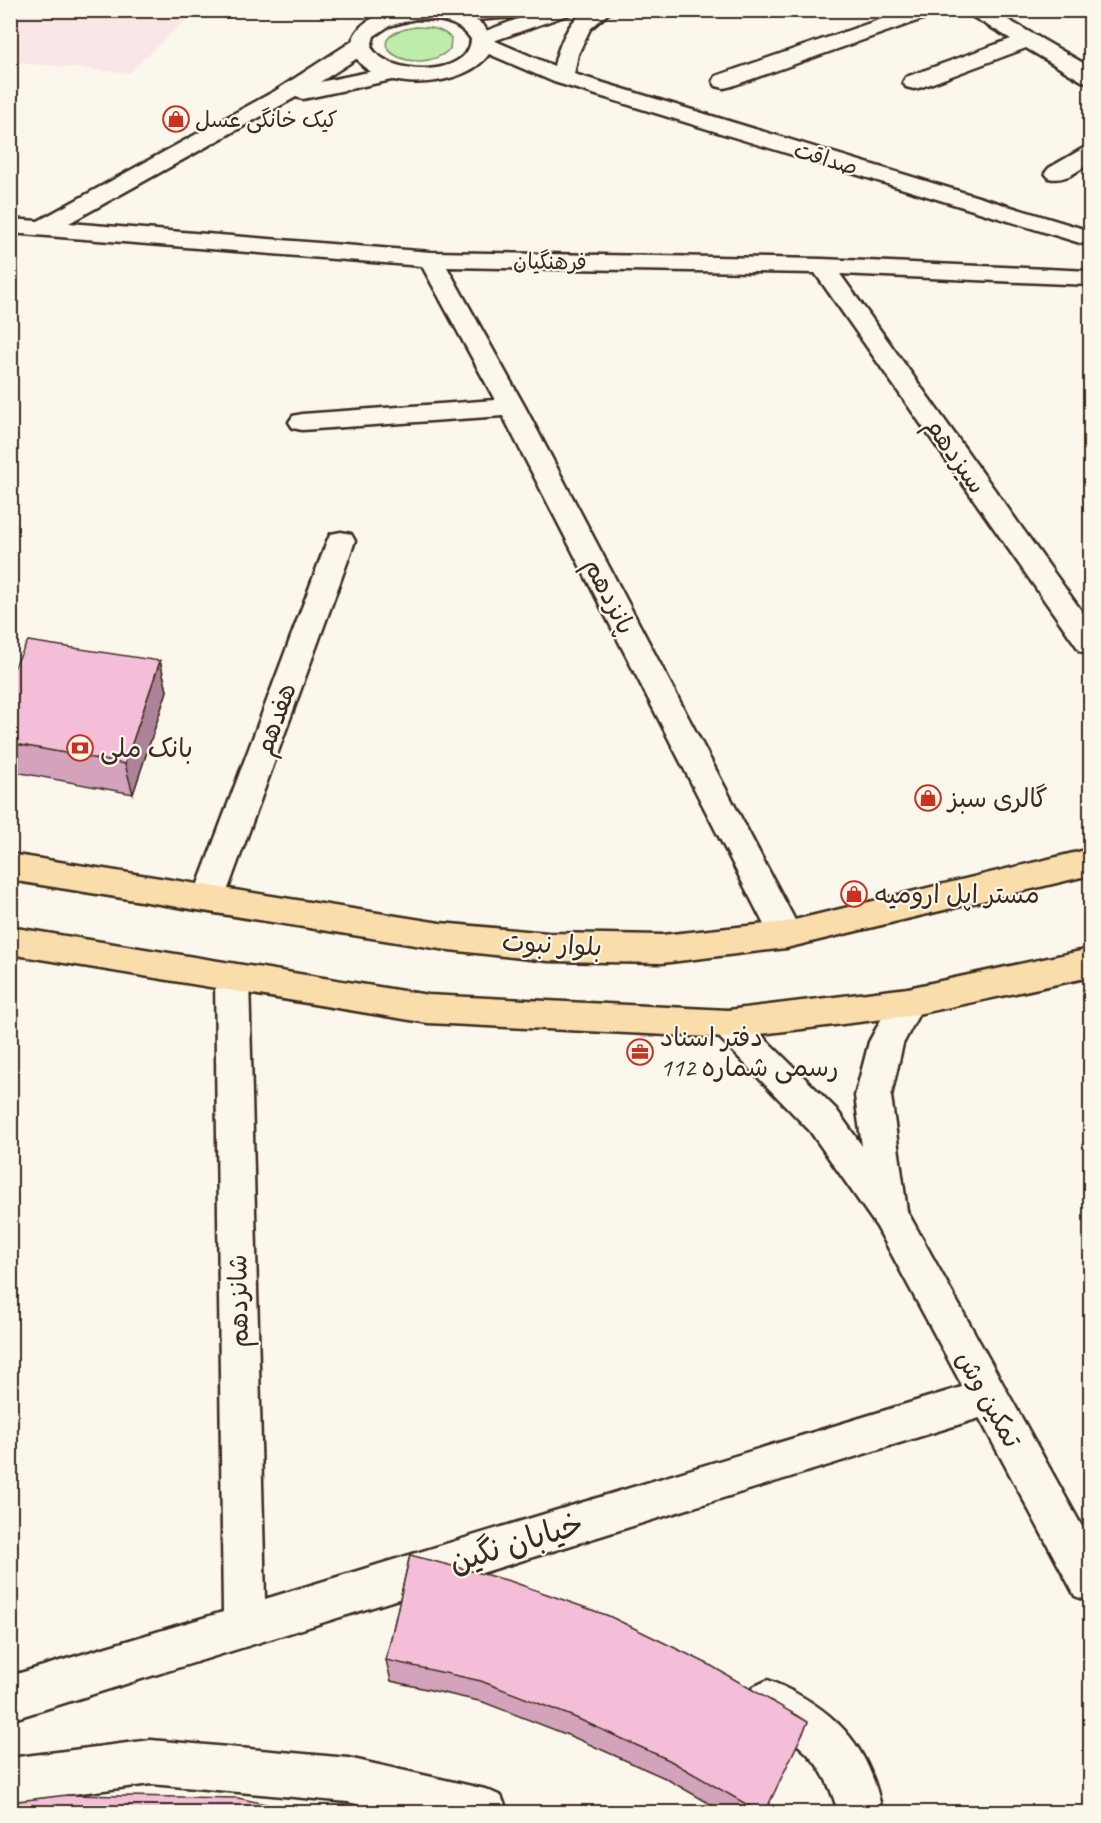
<svg xmlns="http://www.w3.org/2000/svg" width="1101" height="1823" font-family="Caveat,'Playpen Sans Arabic',sans-serif">
<rect width="100%" height="100%" fill="#fbf7ec"/>
<filter id="ink" filterUnits="userSpaceOnUse"><feTurbulence type="fractalNoise" baseFrequency=".0167" numOctaves="2"/><feDisplacementMap in="SourceGraphic" scale="12" xChannelSelector="R" yChannelSelector="G"/><feConvolveMatrix kernelMatrix="1 2 1 2 8 2 1 2 1" color-interpolation-filters="sRGB"/></filter>
<g filter="url(#ink)">
<polygon fill="#f9e6e6" points="10,11 11,10 195,11 129,73 11,62"/>
<path fill="#beecaa" stroke="#7c8b64" stroke-width="1.5" d="M416 27C429 27 441 28 451 38L450 49C415 82 347 38 416 27Z"/>
<g fill="none" stroke-linecap="round" stroke-linejoin="round">
<g stroke="#3b2a1e" stroke-width="5">
<g id="minor">
<polygon points="448,10 536,10 534,13 542,10 573,10 570,14 482,45 475,43 471,39 475,35 526,16 451,22 444,20 441,16"/>
<polygon points="908,10 940,10 937,14 732,86 724,88 716,86 713,81 716,76"/>
<polygon points="965,10 991,10 1090,67 1090,82 1082,81 1026,48 922,87 914,89 906,87 903,82 906,77 1011,39 968,14"/>
<polygon points="359,41 367,42 370,47 367,52 320,82 393,67 401,68 404,73 401,78 303,99 296,97 69,223 431,252 822,259 1090,271 1090,285 840,274 1090,623 1090,654 1080,651 815,273 447,267 525,407 798,926 803,935 798,944 786,948 774,944 503,416 302,430 293,428 289,422 293,416 302,414 495,400 422,266 10,233 10,219 38,221 275,91 351,42"/>
<path d="M1090 147V163C1077 171 1065 182 1049 178L1045 173 1049 168 1082 149Z"/>
<polygon points="341,532 351,534 355,541 225,897 221,906 209,910 197,906 193,897 327,541 331,534"/>
<polygon points="232,964 244,968 249,978 265,1599 988,1379 1002,1385 1008,1398 1002,1411 10,1720 10,1676 223,1612 215,978 220,968"/>
<path d="M768 1680C832 1707 869 1742 882 1812H838C829 1780 816 1756 787 1737 768 1724 756 1725 746 1702L753 1687Z"/>
<polygon points="151,1740 348,1758 485,1789 501,1796 508,1812 391,1812 348,1802 151,1784 10,1802 10,1758"/>
</g>
</g>
<g stroke="#3b2a1e" stroke-width="5">
<polygon id="tertiary" points="908,988 920,992 925,1002 903,1044 891,1096 907,1211 1090,1541 1090,1602 1075,1596 877,1227 810,1131 716,1034 711,1024 716,1014 728,1010 740,1014 836,1109 862,1146 855,1096 869,1042 896,992"/>
</g>
<g stroke="#3b2a1e" stroke-width="5">
<path id="secondary" d="M400 10H453L469 15 484 26 493 40 554 66C558 48 569 17 588 11 594 8 605 10 612 10L590 29 578 54 574 74 1090 231V246L554 82 489 54C466 87 388 93 360 63 356 58 353 52 350 47 358 19 375 17 400 10ZM415 19C436 19 458 20 471 39 470 77 390 78 371 47L374 36 389 26Z"/>
</g>
<g stroke="#3b2a1e" stroke-width="5">
<g id="primary">
<polygon points="1090,849 1090,875 786,948 662,963 548,961 440,949 10,880 10,854 440,923 548,933 662,935 786,922"/>
<polygon points="10,927 428,995 728,1010 908,988 1090,949 1090,977 908,1016 728,1038 428,1023 10,954"/>
</g>
</g>
<use href="#minor" fill="#fbf7ec" fill-rule="evenodd"/>
<use href="#tertiary" fill="#fbf7ec" fill-rule="evenodd"/>
<use href="#secondary" fill="#fbf7ec" fill-rule="evenodd"/>
<use href="#primary" fill="#f9deab" fill-rule="evenodd"/>
</g>
<g fill="#d2a3ba" stroke="#3b2a1e" stroke-width="1.5">
<polygon points="160,661 167,691 133,794 10,771 10,675"/>
<polygon points="410,1555 766,1812 724,1812 665,1778 573,1737 483,1702 391,1681 386,1660"/>
</g>
<polygon fill="#ab8597" stroke="#3b2a1e" stroke-width="1.5" points="160,661 167,691 133,794 125,764"/>
<g fill="#f4bed8" stroke="#3b2a1e" stroke-width="1.5">
<polygon points="28,641 160,661 125,764 10,743 10,675"/>
<polygon points="410,1555 510,1581 609,1616 708,1664 808,1722 765,1812 760,1812 669,1760 574,1717 481,1681 386,1660"/>
<polygon points="67,1795 238,1798 302,1812 10,1812 10,1802"/>
</g>
</g>
<defs>
<g id="shop-ring" transform="scale(1.35)"><circle r="9.5" fill="#fbf7ec" stroke="#c8321e" stroke-width="1.5"/><path d="M-5-2.5h2.3a2.7 3.5 0 0 1 5.4 0H5L5.5 6h-11ZM-1.5-2.5h3a1.5 2.3 0 0 0-3 0Z" fill="#c8321e"/></g>
<g id="bank-ring" transform="scale(1.35)"><circle r="9.5" fill="#fbf7ec" stroke="#c8321e" stroke-width="1.5"/><path d="M-6-4H6V4H-6ZM0-2.3a2.3 2.3 0 1 0 0 4.6a2.3 2.3 0 1 0 0-4.6Z" fill="#c8321e"/></g>
<g id="office-ring" transform="scale(1.35)"><circle r="9.5" fill="#fbf7ec" stroke="#c8321e" stroke-width="1.5"/><path d="M-6-3h4V-5.5h4V-3h4V5H-6ZM-1-4.5V-3h2v-1.5ZM-6 0V1H6V0Z" fill="#c8321e"/></g>
</defs>
<g fill-rule="evenodd">
<use href="#shop-ring" x="176" y="119"/>
<use href="#bank-ring" x="80" y="748"/>
<use href="#shop-ring" x="928" y="798"/>
<use href="#shop-ring" x="854" y="894"/>
<use href="#office-ring" x="640" y="1052"/>
</g>
<g text-anchor="middle" stroke-width="4.5" stroke-linejoin="round" paint-order="stroke">
<g font-size="22" fill="#3b2a1e" stroke="#fbf7ec" text-anchor="start">
<text x="195" y="127">کیک خانگی عسل</text>
</g>
<g font-size="22" fill="#3b2a1e" stroke="#fbf7ec">
<text transform="translate(826 158) rotate(17)" y="8">صداقت</text>
<text transform="translate(550 261) rotate(1)" y="8">فرهنگیان</text>
</g>
<g font-size="26" fill="#3b2a1e" stroke="#fbf7ec">
<text transform="translate(956 455) rotate(55)" y="9">سیزدهم</text>
<text transform="translate(610 596) rotate(63)" y="9">پانزدهم</text>
<text transform="translate(275 719) rotate(-70)" y="9">هفدهم</text>
<text transform="translate(552 944) rotate(3)" y="9">بلوار نبوت</text>
<text transform="translate(238 1301) rotate(-91)" y="9">شانزدهم</text>
<text transform="translate(989 1399) rotate(61)" y="9">تمکین وش</text>
</g>
<g font-size="26" fill="#3b2a1e" stroke="#fbf7ec" text-anchor="start">
<text x="100" y="757">بانک ملی</text>
<text x="948" y="807">گالری سبز</text>
<text x="874" y="903">مستر اپل ارومیه</text>
<text x="660" y="1046">دفتر اسناد<tspan x="660" dy="30">رسمی شماره 112</tspan></text>
</g>
<g font-size="32" fill="#3b2a1e" stroke="#fbf7ec">
<text transform="translate(516 1542) rotate(-17)" y="11">خیابان نگین</text>
</g>
</g>
<rect width="1101" height="1823" fill="none" stroke="#fbf7ec" stroke-width="36"/>
<rect x="18" y="18" width="1065" height="1787" fill="none" stroke="#3b2a1e" stroke-width="2" filter="url(#ink)"/>
</svg>
